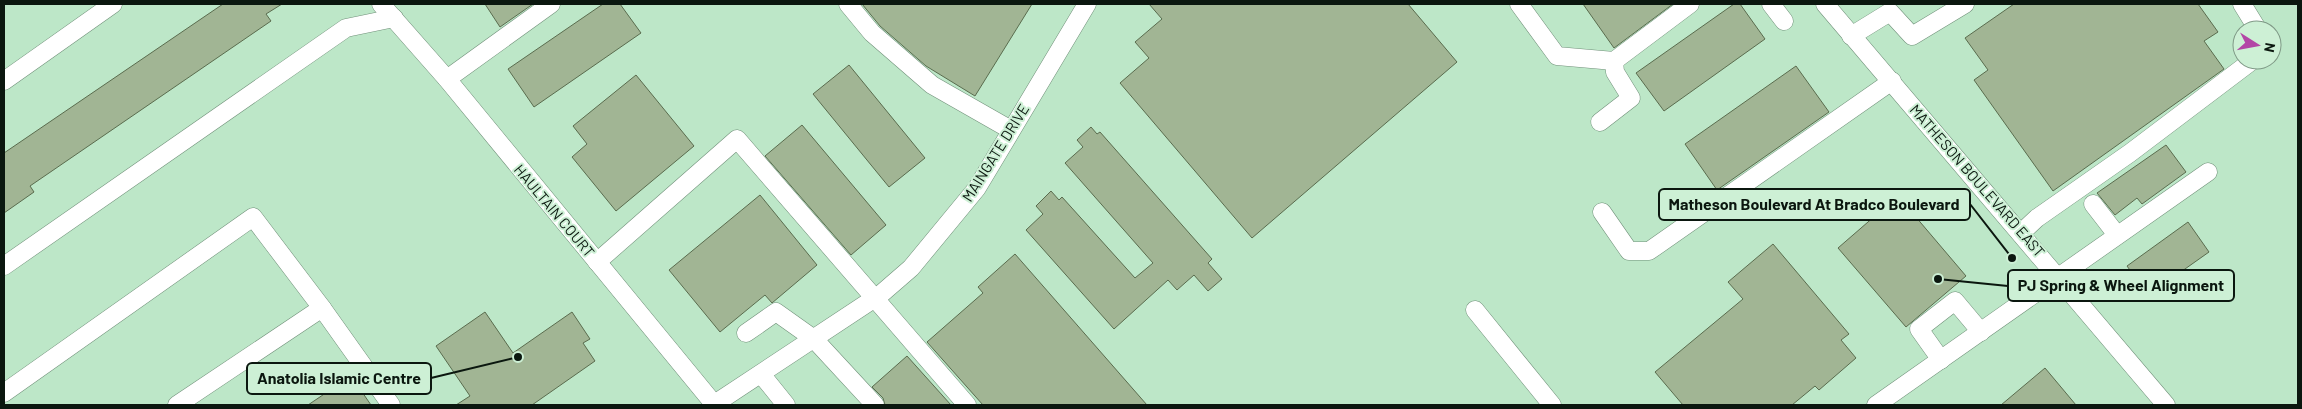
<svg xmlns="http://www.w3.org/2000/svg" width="2302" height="409" font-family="Barlow,sans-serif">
<rect width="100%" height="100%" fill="#cdf0d5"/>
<path fill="#bde7c8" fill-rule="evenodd" d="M4 4H2298V405H4ZM2242 30H2272V60H2242Z"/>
<g fill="#a1b594" stroke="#5a6c4e">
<polygon points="223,4 282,4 266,14 271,21 30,186 34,192 4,213 4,153"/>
<polygon points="485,4 533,4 500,27"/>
<polygon points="603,4 620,4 641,33 534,107 508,69"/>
<polygon points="862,4 1032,4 975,96 926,66 880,26"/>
<polygon points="1149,4 1408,4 1457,62 1252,238 1120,83 1149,58 1135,42 1162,19"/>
<polygon points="1583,4 1673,4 1614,48"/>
<polygon points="1734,4 1740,4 1765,39 1664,111 1636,73"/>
<polygon points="2014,4 2198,4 2218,32 2204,41 2224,69 2053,191 1974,80 1988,70 1965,38"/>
<polygon points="849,65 925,158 889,187 813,94"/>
<polygon points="1796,66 1829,112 1717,190 1685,144"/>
<polygon points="636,75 694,146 616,211 572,157 587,144 573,126"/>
<polygon points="802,125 886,225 851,255 765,156"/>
<polygon points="1091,127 1097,134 1100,132 1212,259 1208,263 1222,279 1208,291 1194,275 1177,290 1168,280 1114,329 1026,230 1043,214 1036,206 1051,191 1059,200 1062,197 1135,278 1153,263 1065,163 1083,147 1077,140"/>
<polygon points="2166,145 2186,172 2142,204 2137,198 2115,215 2097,193"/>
<polygon points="760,195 817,265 772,303 765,295 720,332 669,270"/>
<polygon points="1898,196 1966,276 1906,327 1838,248"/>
<polygon points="2188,222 2209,252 2168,281 2171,285 2158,294 2155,290 2148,295 2127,266"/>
<polygon points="1773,244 1849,334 1841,340 1856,358 1819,390 1815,386 1792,405 1683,405 1655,372 1743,299 1728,282"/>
<polygon points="1015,254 1147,405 983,405 927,342 983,293 978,287"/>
<polygon points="485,312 513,353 572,312 590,339 583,343 595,361 532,405 456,405 470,396 436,346"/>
<polygon points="907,356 951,405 885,405 883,398 872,387"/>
<polygon points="2045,368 2076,405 2001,405"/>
<polygon points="351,376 371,405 308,405"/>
</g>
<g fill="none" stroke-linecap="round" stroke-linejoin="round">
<g stroke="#71917a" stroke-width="19">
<g id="minor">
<polyline points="381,4 447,79 714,404"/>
<polyline points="848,4 872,33 932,85 1011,130"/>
<polyline points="1519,4 1557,56 1614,61 1690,4"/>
<polyline points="1771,4 1784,21"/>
<polyline points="1825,4 2166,405"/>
<polyline points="2242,4 2258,30"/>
<polyline points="1851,36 1890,12 1912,36 1965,4"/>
<polyline points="447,79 551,4"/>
<polyline points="4,81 113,4"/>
<polyline points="1600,122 1631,98 1615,72 1614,61"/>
<polyline points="2093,204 2117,235"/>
<polyline points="1602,212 1629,251 1649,251 1892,81"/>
<polyline points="2021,233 2037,218 2130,153 2253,60"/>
<polyline points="597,262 737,139 967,405"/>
<polyline points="4,266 346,28 394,18"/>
<polyline points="1475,310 1552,405"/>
<polyline points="746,333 776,312 814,339 875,405"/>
<polyline points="1941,360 1919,329 1955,301 1981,332"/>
<polyline points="761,374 786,405"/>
<polyline points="4,393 253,217 322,308"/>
<polyline points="177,405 322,308 391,405"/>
<polyline points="713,405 881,294 911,268 977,188 1087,4"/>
<polyline points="1876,405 2208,172"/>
</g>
</g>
<use href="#minor" stroke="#fff" stroke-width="18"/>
</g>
<g text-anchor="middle" stroke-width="4" stroke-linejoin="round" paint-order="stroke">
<g font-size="15" fill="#0b170f" stroke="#cdf0d5">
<text transform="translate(996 153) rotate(-58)" y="5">MAINGATE DRIVE</text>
<text transform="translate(1977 181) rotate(49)" y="5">MATHESON BOULEVARD EAST</text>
<text transform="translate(554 211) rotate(50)" y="5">HAULTAIN COURT</text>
</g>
</g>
<path fill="none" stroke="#0b170f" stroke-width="2" d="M2012 258L1970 204M1938 279L2008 286M518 357L431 378"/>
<g fill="#0b170f" stroke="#cdf0d5" stroke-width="2">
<circle cx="2012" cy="258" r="5"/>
<circle cx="1938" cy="279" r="5"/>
<circle cx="518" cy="357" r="5"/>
</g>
<g fill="#cdf0d5" stroke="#0b170f" stroke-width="2">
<rect x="1659" y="189" width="311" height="31" rx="5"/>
<rect x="2008" y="270" width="226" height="31" rx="5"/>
<rect x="247" y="363" width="184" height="31" rx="5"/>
</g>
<g font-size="16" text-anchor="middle" font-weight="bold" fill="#0b170f">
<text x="1814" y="210">Matheson Boulevard At Bradco Boulevard</text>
<text x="2121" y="291">PJ Spring &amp; Wheel Alignment</text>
<text x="339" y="384">Anatolia Islamic Centre</text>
</g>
<rect width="2302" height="409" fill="none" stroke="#0b170f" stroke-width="10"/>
<g transform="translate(2257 45) rotate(101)"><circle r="24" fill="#cdf0d5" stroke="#7f9986"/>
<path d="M0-4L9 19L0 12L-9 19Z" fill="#b346a6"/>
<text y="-8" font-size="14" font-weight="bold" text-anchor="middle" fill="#0b170f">N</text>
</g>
</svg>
